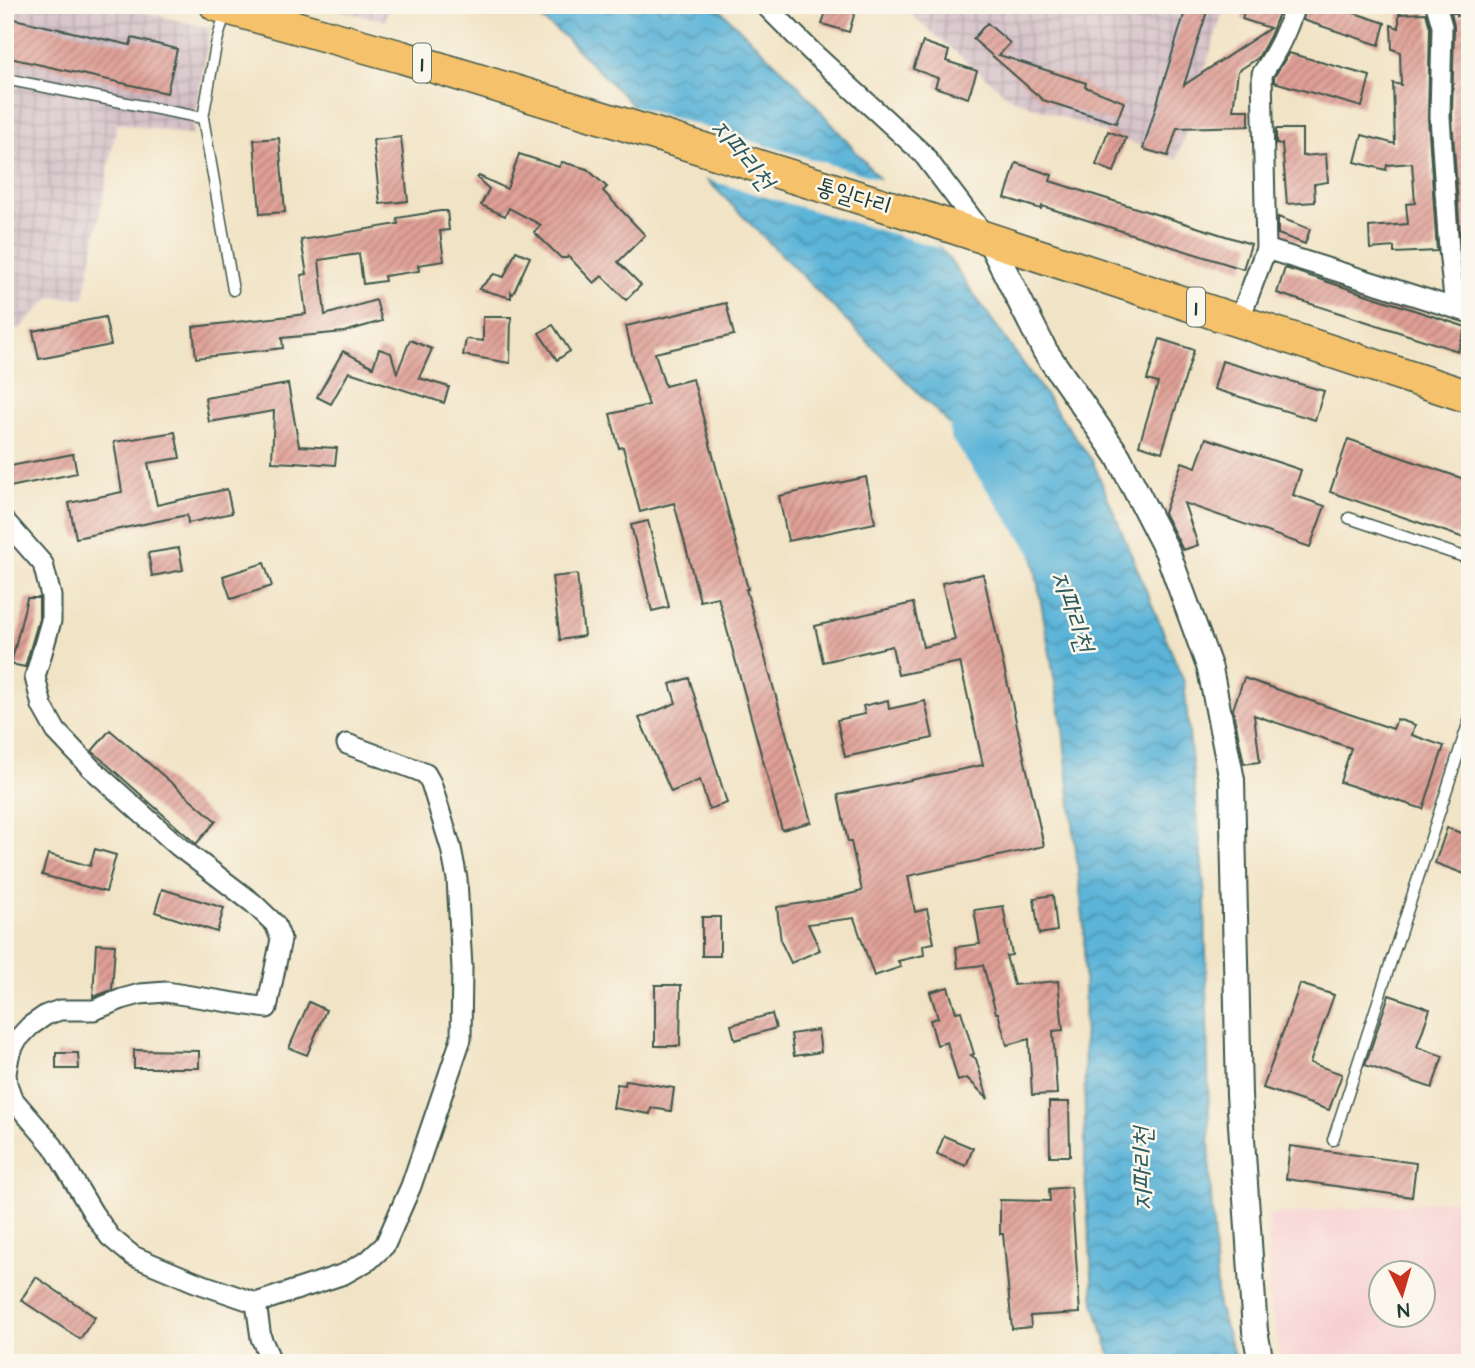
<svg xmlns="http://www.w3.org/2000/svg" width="1475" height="1368" font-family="'Architects Daughter','Poor Story',sans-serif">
<defs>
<pattern id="industrial-grid" width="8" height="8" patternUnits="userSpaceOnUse" patternTransform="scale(1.75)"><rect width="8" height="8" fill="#d2bdc6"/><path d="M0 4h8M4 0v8" fill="none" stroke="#aa9ba2"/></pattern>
<pattern id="water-waves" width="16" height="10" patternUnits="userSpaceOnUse" patternTransform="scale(1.75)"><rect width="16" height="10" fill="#5bb4d8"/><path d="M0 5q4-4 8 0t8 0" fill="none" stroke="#4b94b0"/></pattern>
<pattern id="building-hatch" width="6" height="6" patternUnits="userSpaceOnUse" patternTransform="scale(1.75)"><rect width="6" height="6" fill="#df9f96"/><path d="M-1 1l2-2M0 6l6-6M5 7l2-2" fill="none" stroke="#b4837b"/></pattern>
</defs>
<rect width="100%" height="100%" fill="#fbf7ec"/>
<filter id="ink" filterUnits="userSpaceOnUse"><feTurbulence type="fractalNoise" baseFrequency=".0143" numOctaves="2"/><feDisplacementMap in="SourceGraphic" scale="14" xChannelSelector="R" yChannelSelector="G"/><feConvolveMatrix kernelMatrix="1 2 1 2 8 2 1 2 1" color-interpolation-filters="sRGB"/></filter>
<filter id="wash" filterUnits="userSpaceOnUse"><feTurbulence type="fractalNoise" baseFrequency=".00686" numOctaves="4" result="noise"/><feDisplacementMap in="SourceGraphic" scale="28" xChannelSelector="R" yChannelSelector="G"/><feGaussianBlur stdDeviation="1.57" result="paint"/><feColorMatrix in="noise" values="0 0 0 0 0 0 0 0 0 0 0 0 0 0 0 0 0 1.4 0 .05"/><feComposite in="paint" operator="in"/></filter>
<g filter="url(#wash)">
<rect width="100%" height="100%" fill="#f1e3c5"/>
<path fill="#f7cfd1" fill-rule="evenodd" d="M1470 1199V1363H1282L1269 1298V1215ZM1380 1274H1422V1316H1380Z"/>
<g fill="url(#industrial-grid)">
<polygon points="5,5 112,5 210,28 192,135 117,123 84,298 51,297 19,329 5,327"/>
<polygon points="318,5 389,5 385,21"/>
<polygon points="900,5 1225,5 1177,159 1010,98"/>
</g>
<polygon fill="url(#water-waves)" stroke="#3d7886" stroke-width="2" points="523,5 715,5 797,84 946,255 1093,462 1184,682 1205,895 1210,1179 1218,1306 1237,1363 1113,1363 1094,1303 1085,1176 1084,927 1063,729 1023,498 565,37"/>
<polygon fill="#f1e3c5" points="627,104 886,181 940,248 698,177"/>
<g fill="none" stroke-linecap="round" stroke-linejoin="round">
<polyline stroke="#5bb4d8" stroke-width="35" points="967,431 1053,554"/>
</g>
<g id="blocks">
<g fill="url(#building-hatch)">
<polygon points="828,5 857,5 849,32 822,24"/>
<polygon points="1187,5 1209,5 1184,85 1270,28 1242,19 1246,5 1255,5 1276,11 1267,8 1268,5 1282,5 1270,36 1258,58 1238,71 1233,110 1249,110 1249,126 1177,128 1168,156 1143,149"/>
<polygon points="1307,5 1330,5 1385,23 1379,45 1303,20"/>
<polygon points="1426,13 1430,28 1428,118 1437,251 1394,253 1394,247 1370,249 1369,227 1408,224 1406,204 1415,203 1412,163 1387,165 1386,170 1355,162 1362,135 1395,144 1393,83 1401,85 1400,52 1392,49 1391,25 1399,28 1399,14"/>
<polygon points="1451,13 1457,13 1457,16 1470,15 1470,249 1461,249 1452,117 1454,26"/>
<polygon points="5,17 130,45 132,38 177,49 167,93 5,57"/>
<polygon points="987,23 1010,43 999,55 1086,83 1085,87 1124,102 1116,123 1043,100 973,39"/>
<polygon points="923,42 949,51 946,61 977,71 968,98 935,87 938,78 913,69"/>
<polygon points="1289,53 1370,76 1362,107 1274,82 1274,77"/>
<polygon points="1276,129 1302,129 1302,156 1326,154 1328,182 1314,184 1315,202 1287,204 1282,144 1276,144"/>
<polygon points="1108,131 1126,138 1114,172 1096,165"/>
<polygon points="401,137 408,201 380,204 373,140"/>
<polygon points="279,138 285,212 260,214 254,140"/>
<polygon points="519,154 559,167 562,162 587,169 607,187 603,191 645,235 618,262 641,285 626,300 602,276 594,283 568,256 567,258 561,258 534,232 541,225 509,208 505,216 481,205 489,189 477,178 479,176 507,189"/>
<polygon points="1016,163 1052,175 1050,181 1251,244 1243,269 1042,206 1041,209 1005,198"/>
<polygon points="440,211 447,211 449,230 440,231 444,261 418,265 419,271 384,276 385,281 363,284 359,254 319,260 325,315 376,300 382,321 344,332 282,338 283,348 196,358 193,327 306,314 301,275 307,274 301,240 398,224 397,218"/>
<polygon points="1278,217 1310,229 1305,244 1278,234"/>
<polygon points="516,251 530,257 513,294 511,292 511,298 479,289 494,274 504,277"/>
<polygon points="1285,268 1466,327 1458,351 1277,293"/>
<polygon points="726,303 734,335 655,353 665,386 693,379 748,589 746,589 811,822 782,830 718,597 700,601 674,503 640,512 623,447 619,448 610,414 649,405 633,358 626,326"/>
<polygon points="105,317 111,345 39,359 33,331"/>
<polygon points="483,317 511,317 510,363 463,355 466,339 483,341"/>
<polygon points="553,325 570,351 557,360 539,333"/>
<polygon points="1160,339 1194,350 1162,452 1139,445 1158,383 1147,380"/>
<polygon points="410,340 432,349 419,378 449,387 444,403 349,372 331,404 317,397 343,351 373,367 379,349 391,353 397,373"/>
<polygon points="1222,361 1324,391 1315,420 1214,389"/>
<polygon points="288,384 299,446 337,448 335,465 295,462 295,463 272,462 274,411 209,422 205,398"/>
<polygon points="175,432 180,458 148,463 157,505 227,489 232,513 188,523 187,515 76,538 69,503 122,492 114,442"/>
<polygon points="1206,438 1301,470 1293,495 1325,506 1310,547 1184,503 1198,545 1183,550 1164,513 1182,462 1196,467"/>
<polygon points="1348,439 1470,481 1470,540 1330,492"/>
<polygon points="73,454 77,473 5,488 5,467"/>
<polygon points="866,477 875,523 788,541 779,496"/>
<polygon points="648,521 669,607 652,611 631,525"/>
<polygon points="179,548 183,570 152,576 148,553"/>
<polygon points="264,563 272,586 231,599 223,576"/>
<polygon points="577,574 584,636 560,640 552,577"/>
<polygon points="983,574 1044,846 908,876 915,912 927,909 934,943 923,945 924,955 898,961 901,967 874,976 854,918 808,924 820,950 791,963 781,942 777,907 830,899 862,891 851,842 848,842 838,795 983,765 960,662 898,675 892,646 823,662 815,626 913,603 923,647 955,640 942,583"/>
<polygon points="27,598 39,598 39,619 25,667 11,664"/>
<polygon points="689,678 727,803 709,809 700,780 671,792 639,718 676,703 670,684"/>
<polygon points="1244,678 1393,729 1397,719 1415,725 1412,735 1444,746 1423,809 1340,782 1351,748 1254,715 1260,762 1244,764 1233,709"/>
<polygon points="888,700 889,709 925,701 933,738 845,757 837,720 865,714 863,706"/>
<polygon points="110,730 216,821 196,844 92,751"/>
<polygon points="1447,828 1470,836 1470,876 1435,863"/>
<polygon points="95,849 116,855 106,892 42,875 48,854 90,866"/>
<polygon points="162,889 224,908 217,932 155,912"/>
<polygon points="1053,895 1057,931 1039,934 1034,898"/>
<polygon points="1003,906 1012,955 1006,956 1014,985 1058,981 1063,1030 1053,1031 1057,1094 1032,1095 1029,1039 1007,1045 998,1013 996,1013 983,965 958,968 956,947 980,944 974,910"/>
<rect x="702" y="917" width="18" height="39"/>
<polygon points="96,944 115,945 112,990 93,997"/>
<polygon points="1300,984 1334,995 1310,1063 1342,1074 1329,1110 1263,1088"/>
<polygon points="655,985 681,985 680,1046 655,1046"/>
<polygon points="948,987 956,1012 961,1011 974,1054 971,1055 976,1059 988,1099 967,1078 958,1081 947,1042 937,1045 930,1020 938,1018 930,992"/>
<polygon points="1389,995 1430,1009 1417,1047 1443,1056 1432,1088 1365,1065"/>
<polygon points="309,1002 326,1010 307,1055 289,1048"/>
<polygon points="772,1014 776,1028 735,1040 731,1025"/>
<polygon points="818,1030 821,1052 794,1056 791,1034"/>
<polygon points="134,1050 199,1051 199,1068 134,1068"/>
<polygon points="56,1053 78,1053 79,1069 56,1069"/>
<polygon points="626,1080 674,1088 671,1111 651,1108 650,1114 613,1108 617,1084 625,1085"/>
<polygon points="1049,1102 1069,1102 1070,1156 1050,1156"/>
<polygon points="944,1136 973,1148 966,1166 937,1154"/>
<polygon points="1290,1146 1416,1163 1412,1197 1286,1179"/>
<polygon points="1071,1187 1080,1313 1030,1316 1031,1327 1012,1329 1003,1234 1000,1234 1000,1200 1050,1201 1049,1189"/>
<polygon points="36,1277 95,1317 80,1339 21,1300"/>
</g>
</g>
</g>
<g filter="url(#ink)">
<use href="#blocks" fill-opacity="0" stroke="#3e564a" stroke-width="2"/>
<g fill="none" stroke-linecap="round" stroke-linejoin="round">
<g stroke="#3e564a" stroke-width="13">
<g id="service">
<polyline points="225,13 216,45 203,118 233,290"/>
<polyline points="5,79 203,118"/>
<polyline points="1349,518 1470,559"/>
<polyline points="1333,1140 1470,718"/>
</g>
</g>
<g stroke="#3e564a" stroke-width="23">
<g id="minor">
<polyline points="765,5 812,52 923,154 986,237"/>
<polyline points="1436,5 1442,26 1440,117 1449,250 1455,308"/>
<polyline points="1266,249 1470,313"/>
<path d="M1239 321 1266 249 1262 74C1277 51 1287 32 1295 5"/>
<polyline points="5,521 43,564 51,596 51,621 35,677 42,706 56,731 91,768 178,846 253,903 275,924 281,939 267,1008 166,992 140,994 122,999 94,1010 60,1010 46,1015 30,1026 16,1041 9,1056 6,1073 7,1084 12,1098 53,1146 93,1213 110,1237 133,1256 195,1282 256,1303 344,1274 369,1260 385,1245 411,1186 461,1039 462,968 457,879 451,848 431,783 426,774 417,770 347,744"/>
<polyline points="256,1303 261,1338 272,1363"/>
</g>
</g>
<g stroke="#3e564a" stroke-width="28">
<polyline id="tertiary" points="988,238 1045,351 1118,456 1167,551 1210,669 1232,780 1239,1095 1255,1331 1261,1363"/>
</g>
<g stroke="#3e564a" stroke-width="35">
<polyline id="primary" points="216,5 402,57 626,125 922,217 1470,397"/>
</g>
<use href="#service" stroke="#fff" stroke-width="10"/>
<use href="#minor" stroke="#fff" stroke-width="19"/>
<use href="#tertiary" stroke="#fff" stroke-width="24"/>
<use href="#primary" stroke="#f5c16b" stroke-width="32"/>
</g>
</g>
<g text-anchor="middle" stroke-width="5" stroke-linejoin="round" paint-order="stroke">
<g fill="#fbf7ec" stroke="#61756b" stroke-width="2">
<rect x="413" y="43.5" width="18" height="39" rx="5"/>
<rect x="1187" y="287.5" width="18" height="39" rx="5"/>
</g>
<g font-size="23" font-weight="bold" fill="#1f3d34">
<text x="422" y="71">1</text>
<text x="1196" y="315">1</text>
</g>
<g font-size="24" fill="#1f3d34" stroke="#fbf7ec">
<text transform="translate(854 196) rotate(17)" y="8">통일다리</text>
</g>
<g font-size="26" font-style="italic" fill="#2e5b5d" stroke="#fbf7ec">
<text transform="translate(743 154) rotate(50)" y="9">지파리천</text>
<text transform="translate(1073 611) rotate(71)" y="9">지파리천</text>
<text transform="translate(1142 1169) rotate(-90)" y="9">지파리천</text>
</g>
</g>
<rect width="1475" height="1368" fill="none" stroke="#fbf7ec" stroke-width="28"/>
<g transform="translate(1402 1294) rotate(175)"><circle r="33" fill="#fbf7ec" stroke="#a3ada2" stroke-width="2"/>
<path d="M0-5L12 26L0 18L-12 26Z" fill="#c8321e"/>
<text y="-10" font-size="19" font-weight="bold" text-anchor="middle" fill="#1f3d34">N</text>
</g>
</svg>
